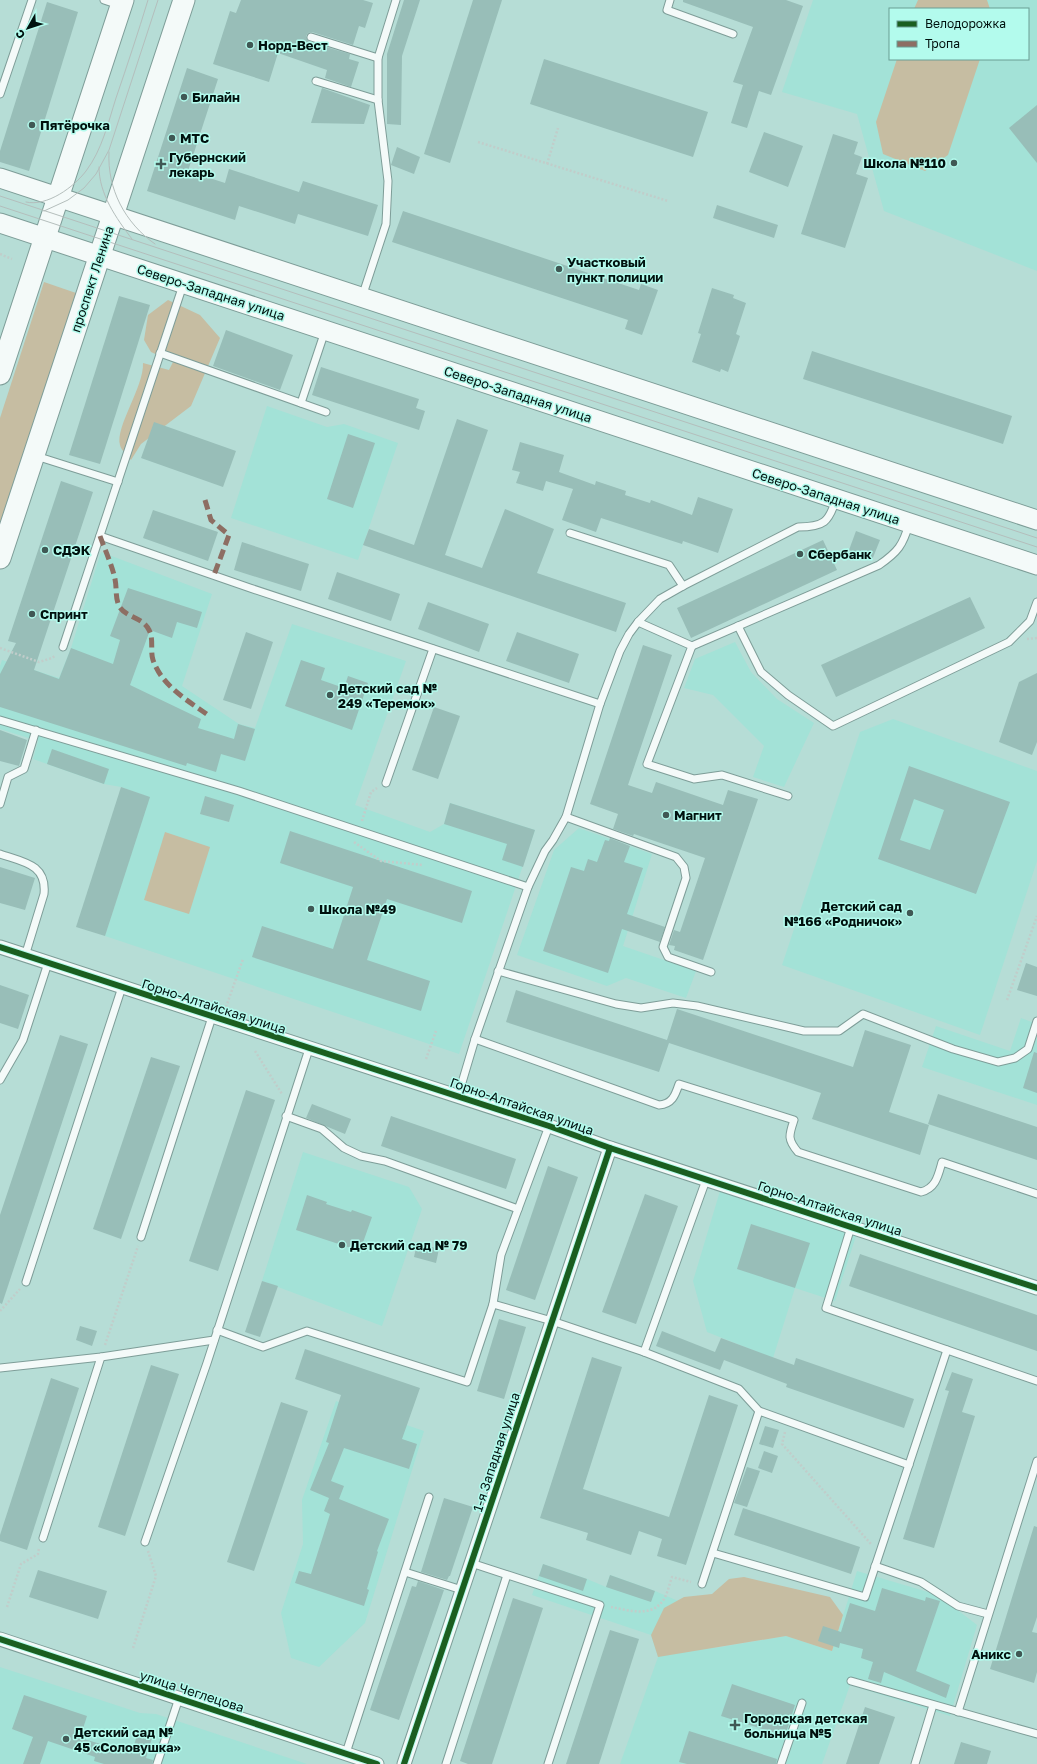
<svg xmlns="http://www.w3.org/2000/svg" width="1037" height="1764" font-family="'Golos Text',sans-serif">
<rect width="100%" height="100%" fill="#b6ddd6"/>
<g fill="#a3e2d7" fill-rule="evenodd">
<path d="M813 0H1037V271L884 211 857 114 782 92ZM890 9H1028V59H890Z"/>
<polygon points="267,406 327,427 344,424 398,443 358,560 231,518"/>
<path d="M101 552 212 594 182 686 239 724 255 728 292 624 406 661 355 805 430 832 444 824 450 803 535 830 459 1054 105 936 149 797 121 787 104 784 33 759 38 741 0 729V666L2 660 59 678 71 648ZM234 805 229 822 200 814Z"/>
<polygon points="735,642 751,672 777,699 814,723 784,787 753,777 764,746 713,695 684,688 695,659"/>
<polygon points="893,719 1037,771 1037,861 980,1035 782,965 860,732"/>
<polygon points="579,828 652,854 623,946 696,971 686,998 626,978 607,986 517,955 554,850"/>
<polygon points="1021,1018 1037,1024 1037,1105 922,1067 936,1026 1010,1051"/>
<polygon points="303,1152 409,1187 422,1209 382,1326 262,1281"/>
<polygon points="720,1191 856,1236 835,1301 795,1288 773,1358 707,1332 693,1281"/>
<polygon points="336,1401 424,1431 365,1623 319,1667 291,1658 281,1613 303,1544 302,1500"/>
<polygon points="543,1564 587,1579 606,1587 610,1575 655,1591 690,1606 715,1648 786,1636 832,1651 857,1571 938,1595 977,1625 950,1716 850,1685 822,1764 620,1764 658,1657 651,1635 532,1595"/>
<polygon points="0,1667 140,1713 156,1714 307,1764 0,1764"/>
</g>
<g fill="#c6bda2">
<polygon points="918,0 987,0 990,9 914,9"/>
<polygon points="897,59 980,59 948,155 925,171 883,154 876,122"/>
<polygon points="44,282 76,293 0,523 0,418"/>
<path d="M168 300 200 315 220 338 191 406 141 444 131 460C128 456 121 450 120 445 115 427 144 387 143 363L169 370 173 362 151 352 144 340 148 315Z"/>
<polygon points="165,832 210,847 189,914 144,900"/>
<polygon points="744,1577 830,1597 843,1615 832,1651 786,1636 658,1657 651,1635 664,1608 684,1597 712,1594 729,1579"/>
</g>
<g fill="#98beb8" fill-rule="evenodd">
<polygon points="241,0 363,0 373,3 365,28 359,26 353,45 312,32 308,33 306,36 309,42 350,54 349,59 359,62 351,87 325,78 327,70 278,53 269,82 213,64 230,11 236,13"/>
<polygon points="404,0 420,0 402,56 401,125 387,124 387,54"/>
<polygon points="473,0 502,0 450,163 424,154"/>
<polygon points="683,0 786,0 803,6 771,95 759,91 747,128 731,123 743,85 733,82 753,27 683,2"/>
<polygon points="47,2 78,12 29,171 0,162 0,151"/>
<polygon points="544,59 708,112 693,157 530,104"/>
<polygon points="187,68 218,79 188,171 225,183 229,169 299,192 303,181 378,205 368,236 298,214 295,224 239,206 235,220 147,191"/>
<polygon points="322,88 370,105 364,124 311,123"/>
<polygon points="1037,105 1037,163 1009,128"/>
<polygon points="764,132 803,146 788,187 749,172"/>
<polygon points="833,134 858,142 854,154 862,157 856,174 868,178 845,248 801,234"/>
<polygon points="397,147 420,157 414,174 391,165"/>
<polygon points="717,205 778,225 774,238 713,218"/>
<polygon points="403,211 639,290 641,284 658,290 642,335 625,329 628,320 392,242"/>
<polygon points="712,288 734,295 733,298 746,303 736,334 740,336 728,372 721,369 720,372 692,362 701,334 698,333"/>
<polygon points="119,296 150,305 100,464 69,455"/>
<polygon points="226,330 293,355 280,390 213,366"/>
<polygon points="812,351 1012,416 1003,444 803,379"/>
<polygon points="321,367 419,399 416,408 425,411 419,430 312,395"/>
<polygon points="457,419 488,430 445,555 482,568 505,509 554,529 537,573 626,603 616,632 363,545 369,529 414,545"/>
<polygon points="154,422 236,451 223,487 141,458"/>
<polygon points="348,434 375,443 353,508 327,499"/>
<polygon points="520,442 564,455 559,472 595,485 596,481 626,491 625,495 650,503 651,500 692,515 698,497 733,509 718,553 683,541 682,544 601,518 596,532 562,520 573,489 546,481 543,491 516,483 520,472 512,470"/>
<polygon points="61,481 93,492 34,670 59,679 71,648 113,664 120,640 110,636 128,588 202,612 197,628 177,622 172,638 150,630 130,685 201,719 198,728 234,739 238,724 255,729 245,761 221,754 216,772 187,763 186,766 0,707 0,674 16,643 8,641"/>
<polygon points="153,510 218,532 208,561 143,538"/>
<polygon points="856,531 880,540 872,560 849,550"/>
<polygon points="823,540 837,570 691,638 677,608"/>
<polygon points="242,542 309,564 301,591 234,570"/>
<polygon points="337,572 400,594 391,621 328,599"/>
<polygon points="970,597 985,628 836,697 821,665"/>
<polygon points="428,602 489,624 479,652 418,629"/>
<polygon points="246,632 273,642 251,709 223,700"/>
<polygon points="517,632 579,654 569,683 506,661"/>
<polygon points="643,645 672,655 628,785 652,793 656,782 723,805 728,790 758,799 703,960 674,950 675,946 669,945 674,930 680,932 705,858 634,834 633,836 613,829 618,814 590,804"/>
<polygon points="301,660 325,668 321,680 344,688 348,676 368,683 352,730 285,706"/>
<polygon points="1037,673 1037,742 1032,755 999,742 1019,682"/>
<polygon points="434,707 460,716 438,779 412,770"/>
<polygon points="0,730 27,740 19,766 0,761"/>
<polygon points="52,749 109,769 104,784 47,764"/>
<path d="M909 766 1010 802 976 894 878 859ZM914 799 944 810 930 850 900 840Z"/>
<polygon points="121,787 150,797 105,936 76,927"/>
<polygon points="205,796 234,805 229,822 200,814"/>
<polygon points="450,803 535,830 523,867 502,860 507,844 444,824"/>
<polygon points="290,831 472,891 462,923 387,899 367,960 430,981 421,1011 252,957 262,926 333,949 353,887 280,863"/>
<polygon points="610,838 630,846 624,862 643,868 627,914 665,927 660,942 622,929 608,973 543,951 571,867 584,871 588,859 597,862 605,840 609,841"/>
<polygon points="0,867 35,878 25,910 0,903"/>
<polygon points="1026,963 1037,967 1037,996 1017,990"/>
<polygon points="0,985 29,995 18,1029 0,1023"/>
<polygon points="516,990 667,1040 677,1009 853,1067 865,1030 911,1045 889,1112 929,1125 920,1155 812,1119 821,1093 669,1043 659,1072 506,1022"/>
<polygon points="60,1035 88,1044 2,1304 0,1303 0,1215"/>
<polygon points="1034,1052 1037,1053 1037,1093 1023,1088"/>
<polygon points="151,1057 180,1066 121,1239 93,1229"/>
<polygon points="246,1090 275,1100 218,1271 189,1261"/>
<polygon points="938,1094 1037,1127 1037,1160 928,1124"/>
<polygon points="312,1104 351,1119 345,1134 306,1118"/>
<polygon points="391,1116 516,1159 506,1189 381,1146"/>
<polygon points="548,1166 578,1177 535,1300 506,1290"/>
<polygon points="645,1194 678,1206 636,1324 602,1312"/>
<polygon points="307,1195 327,1202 326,1204 351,1212 352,1210 372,1217 360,1251 296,1230"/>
<polygon points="751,1224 810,1243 795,1288 737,1269"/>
<polygon points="417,1243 439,1249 436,1263 414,1257"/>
<polygon points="860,1254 1037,1315 1037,1351 849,1286"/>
<polygon points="262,1281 278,1286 260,1337 245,1332"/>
<polygon points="499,1319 526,1327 504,1399 477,1391"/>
<polygon points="80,1326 97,1331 92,1346 76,1340"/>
<polygon points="662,1331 715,1352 721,1338 794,1365 796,1358 914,1399 904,1428 786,1387 787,1384 724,1360 720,1370 656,1346"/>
<polygon points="305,1349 420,1388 402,1439 417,1444 409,1469 344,1448 331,1481 344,1486 339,1499 389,1519 377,1551 378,1552 367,1589 369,1590 364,1606 295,1583 299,1571 311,1574 330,1514 324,1511 329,1498 310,1490 329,1443 326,1442 341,1395 295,1379"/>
<polygon points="592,1357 622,1367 583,1489 669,1517 709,1395 738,1405 686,1565 657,1556 662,1539 639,1531 631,1555 586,1540 588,1533 540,1518"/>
<polygon points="151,1365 179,1374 125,1536 98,1527"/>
<polygon points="952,1372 973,1379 962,1412 975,1416 934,1548 903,1539 949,1391 945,1390"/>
<polygon points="51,1378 79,1388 27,1550 0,1541 0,1535"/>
<polygon points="281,1402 308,1411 254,1571 227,1562"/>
<polygon points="765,1426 779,1430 773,1448 759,1444"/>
<polygon points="764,1451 778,1456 772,1473 758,1468"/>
<polygon points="747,1467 760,1471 747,1507 734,1503"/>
<polygon points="444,1498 473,1507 450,1576 449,1576 447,1580 421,1572"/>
<polygon points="743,1508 860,1547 851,1574 734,1535"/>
<polygon points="1034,1526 1037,1527 1037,1617 1032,1632 1037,1633 1037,1672 1034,1683 990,1669"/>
<polygon points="543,1564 587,1579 583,1591 539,1576"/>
<polygon points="38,1570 107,1591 98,1619 29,1597"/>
<polygon points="610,1575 655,1591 651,1602 606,1587"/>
<polygon points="418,1581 444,1590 399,1720 370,1710 412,1586 416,1587"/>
<polygon points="882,1588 925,1601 926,1597 940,1601 916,1671 950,1685 946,1698 884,1672 881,1683 868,1679 873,1662 861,1658 863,1649 840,1643 839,1648 818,1641 823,1626 841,1632 850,1603 875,1611"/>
<polygon points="513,1598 543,1608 492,1764 468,1764 460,1761"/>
<polygon points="610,1630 639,1639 599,1764 566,1764"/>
<polygon points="732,1684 795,1705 785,1736 721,1716"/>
<polygon points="24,1695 87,1716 80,1738 132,1753 138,1731 153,1735 146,1758 153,1760 152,1764 104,1764 94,1761 95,1757 48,1741 40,1764 23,1764 33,1737 12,1729"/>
<polygon points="865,1707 895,1717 879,1764 846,1764"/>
<polygon points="689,1731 777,1759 776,1764 687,1764 679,1762"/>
<polygon points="961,1742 991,1751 987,1764 954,1764"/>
</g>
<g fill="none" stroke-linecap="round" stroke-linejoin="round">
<g stroke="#7e9d98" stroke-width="9">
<g id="service">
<polyline points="104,0 119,5"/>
<polyline points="670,0 667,10 733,34"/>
<polyline points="311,37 378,58"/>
<polyline points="316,81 378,100"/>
<polyline points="0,94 32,0"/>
<polyline points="362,297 386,224 388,181 378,100 378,58 396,0"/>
<polyline points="160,353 326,412"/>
<polyline points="301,403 325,331"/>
<polyline points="36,456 118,482"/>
<polyline points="570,533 669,565 683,586"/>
<polyline points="100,536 250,588 600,704"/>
<polyline points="638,622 692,646 647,764 694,779 722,775 788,796"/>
<polyline points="738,626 761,672 788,695 833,726 1009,642 1030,621 1037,602"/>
<path d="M692 646 879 565C898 552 903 545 909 524"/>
<polyline points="63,647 183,285"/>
<polyline points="0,720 239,791 528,887"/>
<polyline points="386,783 433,649"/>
<polyline points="0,804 8,777 24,769 36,730"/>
<polyline points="566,817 676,857 684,867 686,878 663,947 668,957 711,972"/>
<path d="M0 854C23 862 47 864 44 894L25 956"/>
<polyline points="498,971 616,1004 641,1008 673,1003 697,1006 804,1031 839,1031 863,1014 953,1049 998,1062 1015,1058 1028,1049 1037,1021"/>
<path d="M475 1039 659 1105C672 1104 675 1096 679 1084L794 1120C789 1135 787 1139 798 1152L921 1192C936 1188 938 1176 942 1162L1037 1194"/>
<polyline points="0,1080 23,1040 48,963"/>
<path d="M458 1096 475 1039 528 887 545 851 553 840 566 817 600 704 620 651 629 634 638 622 660 599 683 586 798 527C824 527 829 522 836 499"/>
<polyline points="286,1116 322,1129 344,1148 361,1156 385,1161 518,1209"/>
<polyline points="851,1227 826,1308 1037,1381"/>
<polyline points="141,1237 212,1017"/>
<polyline points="26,1282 122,987"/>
<polyline points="493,1304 552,1321 644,1352 739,1389 759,1411 909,1465"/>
<polyline points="217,1330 263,1347 307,1331 467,1382 493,1304 501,1255 549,1126"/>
<polyline points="644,1352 706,1180"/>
<polyline points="0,1368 101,1357 214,1340"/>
<polyline points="43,1538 101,1357"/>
<polyline points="145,1542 207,1363 309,1049"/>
<polyline points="713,1553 865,1597 947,1350"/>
<polyline points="471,1563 600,1605 548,1764"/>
<polyline points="875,1566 921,1582 958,1606 988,1614"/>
<polyline points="405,1572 462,1590"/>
<polyline points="702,1584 759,1411"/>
<polyline points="851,1681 1037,1734"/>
<polyline points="958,1712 1037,1461"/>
<polyline points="346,1753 429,1497"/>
<polyline points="157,1764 179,1698"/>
<polyline points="446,1764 507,1575"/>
<polyline points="781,1764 802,1703"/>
<polyline points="915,1764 933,1705"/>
</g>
</g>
<g stroke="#7e9d98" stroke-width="15">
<g id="minor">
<polyline points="0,947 549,1126 610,1148 1037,1288"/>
<polyline points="0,1639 377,1764"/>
<polyline points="404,1764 610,1148"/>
</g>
</g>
<g stroke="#7e9d98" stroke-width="21">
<g id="secondary">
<polyline points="0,178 1037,520"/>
<polyline points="0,223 1037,565"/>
</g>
</g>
<g stroke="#7e9d98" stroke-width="23">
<g id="primary">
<polyline points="0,374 123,0"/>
<polyline points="0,558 184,0"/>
</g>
</g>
<g stroke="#c1cdca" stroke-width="2.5" stroke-dasharray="2 2" stroke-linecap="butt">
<polyline points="478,142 668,201"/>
<polyline points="547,164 558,128"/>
<polyline points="0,254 12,259"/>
<polyline points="1027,639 1037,638"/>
<polyline points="0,648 39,662 52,658 56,655"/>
<polyline points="362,821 371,792 377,788"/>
<polyline points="354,842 381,861 423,865"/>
<polyline points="1007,1000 1037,916"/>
<polyline points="226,1007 243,959"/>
<polyline points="255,1051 282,1094"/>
<polyline points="426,1059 436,1031"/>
<polyline points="0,1311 20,1289"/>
<polyline points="105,1345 138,1246"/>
<polyline points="785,1432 782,1444 871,1544"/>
<polyline points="7,1607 21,1564 38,1554 39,1548"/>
<path d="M611 1607C627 1610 649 1617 661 1603 667 1597 669 1585 672 1577L691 1582"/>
<polyline points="133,1648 156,1576 148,1551"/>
</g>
<use href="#service" stroke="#f4faf9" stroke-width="7"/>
<use href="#minor" stroke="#f4faf9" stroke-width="13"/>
<use href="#secondary" stroke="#f4faf9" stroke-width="19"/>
<use href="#primary" stroke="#f4faf9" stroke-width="21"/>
<g stroke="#b4bebc" stroke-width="1">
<path d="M109 152C107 189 125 223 155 244"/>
<path d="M99 167C99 194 116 218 132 239"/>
<polyline points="0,196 1037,538"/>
<path d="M26 202C47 207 74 187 86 171 102 150 108 123 116 98 127 66 138 33 148 0"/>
<polyline points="0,206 1037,547"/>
<polyline points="44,211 68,200 84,188 96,174 109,150 158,0"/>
</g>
<g stroke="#8d6e63" stroke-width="5" stroke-dasharray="10 5" stroke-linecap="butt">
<polyline points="205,500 211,520 229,535 214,575"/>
<path d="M100 536C105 550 112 565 115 579 117 589 115 597 119 606 126 618 143 617 149 630 154 639 150 651 153 660 162 686 187 700 208 715"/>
</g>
<g stroke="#b3fbed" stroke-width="8">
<g id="cycleway">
<polyline points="0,947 549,1126 610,1148 1037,1288"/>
<polyline points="0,1639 377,1764"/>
<polyline points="404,1764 610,1148"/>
</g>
</g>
<use href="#cycleway" stroke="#1b5e20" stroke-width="6"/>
</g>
<g fill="#405854" stroke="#b3fbed" stroke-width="1.5">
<circle cx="250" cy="45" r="4"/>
<circle cx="184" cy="97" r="4"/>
<circle cx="32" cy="125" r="4"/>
<circle cx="172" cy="138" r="4"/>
<circle cx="954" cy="163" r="4"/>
<path d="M159 158h4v4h4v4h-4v4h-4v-4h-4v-4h4z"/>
<circle cx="559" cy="269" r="4"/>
<circle cx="45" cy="550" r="4"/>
<circle cx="800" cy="554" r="4"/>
<circle cx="32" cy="614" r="4"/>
<circle cx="330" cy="695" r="4"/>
<circle cx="666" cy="815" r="4"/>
<circle cx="311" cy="909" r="4"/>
<circle cx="910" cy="913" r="4"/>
<circle cx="342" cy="1245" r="4"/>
<circle cx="1019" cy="1654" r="4"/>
<path d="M733 1719h4v4h4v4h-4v4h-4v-4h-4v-4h4z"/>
<circle cx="66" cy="1739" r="4"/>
</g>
<g text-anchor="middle" stroke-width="3" stroke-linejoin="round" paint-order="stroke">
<g font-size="13" font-weight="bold" fill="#00110e" stroke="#b3fbed" text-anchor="start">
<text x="258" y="50">Норд-Вест</text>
<text x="192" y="102">Билайн</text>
<text x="40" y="130">Пятёрочка</text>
<text x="180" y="143">МТС</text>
<text x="169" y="162">Губернский<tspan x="169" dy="15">лекарь</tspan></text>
<text x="946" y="168" text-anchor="end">Школа №110</text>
<text x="567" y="267">Участковый<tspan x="567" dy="15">пункт полиции</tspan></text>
<text x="53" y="555">СДЭК</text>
<text x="808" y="559">Сбербанк</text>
<text x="40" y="619">Спринт</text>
<text x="338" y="693">Детский сад №<tspan x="338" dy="15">249 «Теремок»</tspan></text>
<text x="674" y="820">Магнит</text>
<text x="902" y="911" text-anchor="end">Детский сад<tspan x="902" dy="15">№166 «Родничок»</tspan></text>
<text x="319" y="914">Школа №49</text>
<text x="350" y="1250">Детский сад № 79</text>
<text x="1011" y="1659" text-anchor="end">Аникс</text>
<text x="744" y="1723">Городская детская<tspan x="744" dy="15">больница №5</tspan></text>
<text x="74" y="1737">Детский сад №<tspan x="74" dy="15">45 «Соловушка»</tspan></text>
</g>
<g font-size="13" fill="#00110e" stroke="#b3fbed">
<text transform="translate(92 279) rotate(-72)" y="5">проспект Ленина</text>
<text transform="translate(211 292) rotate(18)" y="5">Северо-Западная улица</text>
<text transform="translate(518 394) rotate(18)" y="5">Северо-Западная улица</text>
<text transform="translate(826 496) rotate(18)" y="5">Северо-Западная улица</text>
<text transform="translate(214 1006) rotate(18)" y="5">Горно-Алтайская улица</text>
<text transform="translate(522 1106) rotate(19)" y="5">Горно-Алтайская улица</text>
<text transform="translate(830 1208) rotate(18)" y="5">Горно-Алтайская улица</text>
<text transform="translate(496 1452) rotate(-72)" y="5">1-я Западная улица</text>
<text transform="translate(192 1691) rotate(18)" y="5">улица Чеглецова</text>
</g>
</g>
<rect x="889" y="8" width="140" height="52" fill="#b3fbed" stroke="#6b9d94"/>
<rect x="897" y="21" width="20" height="6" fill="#1b5e20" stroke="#6b9d94"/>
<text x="925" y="28" font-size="12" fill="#00110e">Велодорожка</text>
<rect x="897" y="41" width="20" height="6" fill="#8d6e63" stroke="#6b9d94"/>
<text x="925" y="48" font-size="12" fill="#00110e">Тропа</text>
<g transform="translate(28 28) rotate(231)" stroke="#b3fbed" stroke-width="3" paint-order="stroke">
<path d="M0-3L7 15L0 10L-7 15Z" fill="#00110e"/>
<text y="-6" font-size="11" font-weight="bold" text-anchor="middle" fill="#00110e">С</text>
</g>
</svg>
